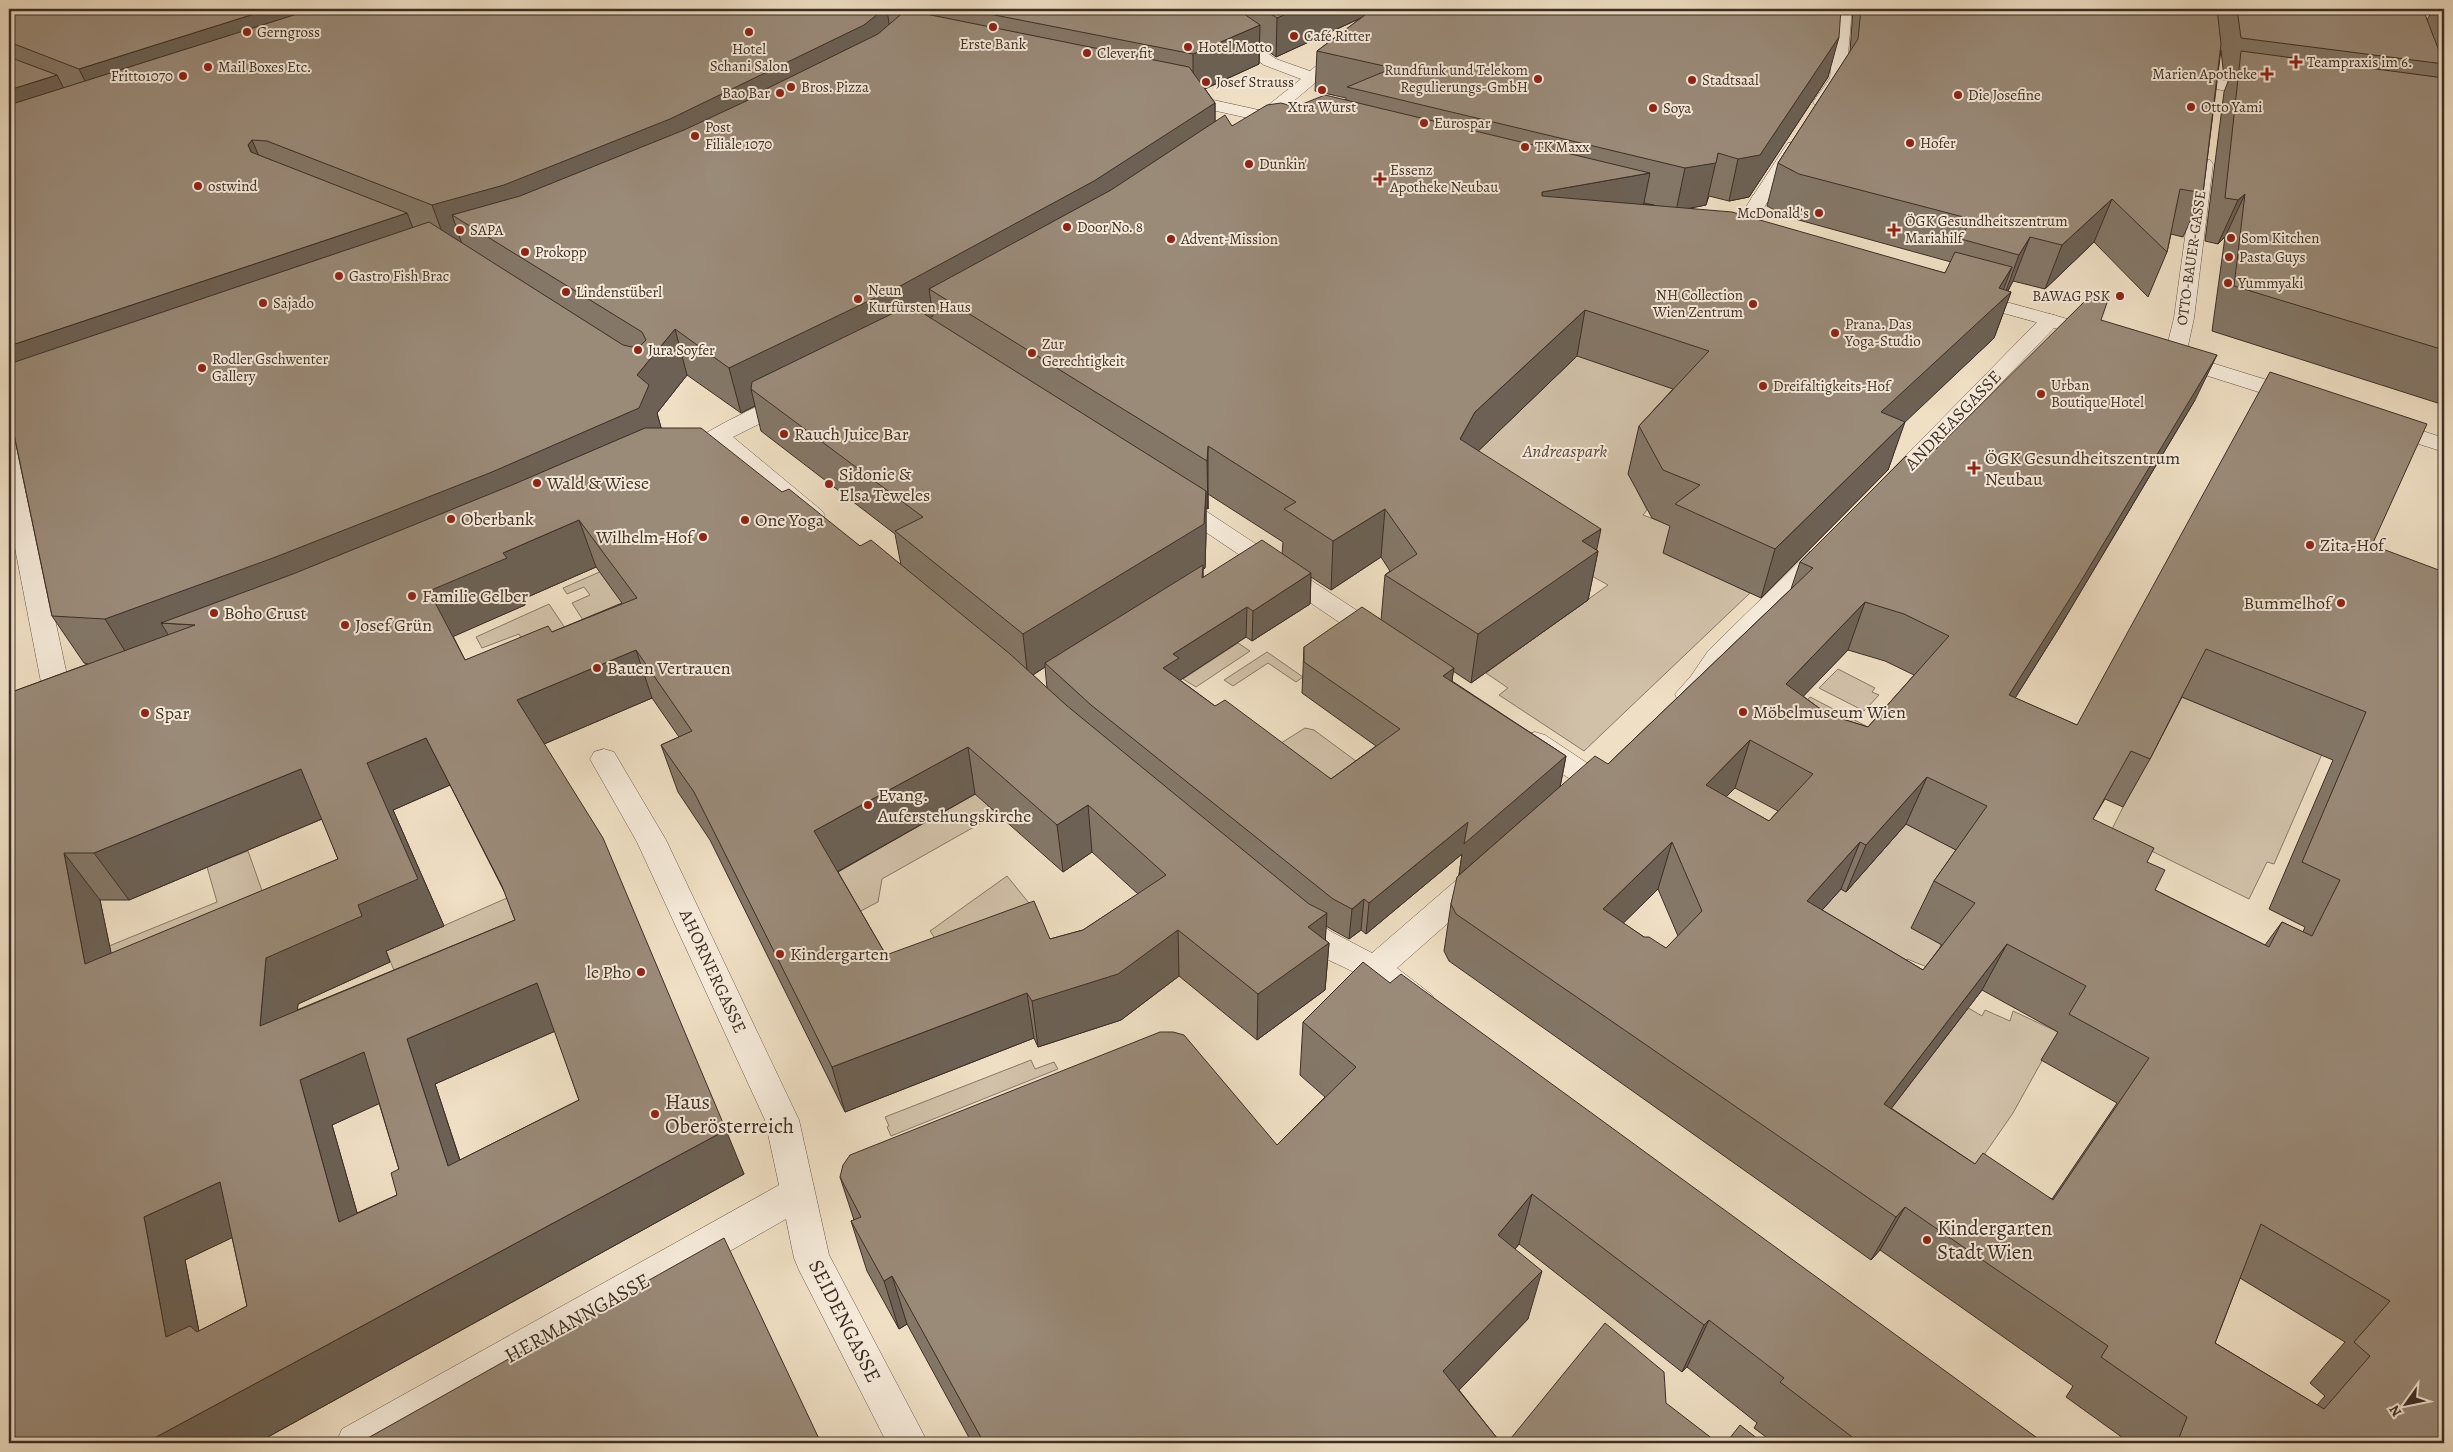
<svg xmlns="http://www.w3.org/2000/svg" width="2453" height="1452" font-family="Alegreya,serif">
<rect width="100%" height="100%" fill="#efdfc4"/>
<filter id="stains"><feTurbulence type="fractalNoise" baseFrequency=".004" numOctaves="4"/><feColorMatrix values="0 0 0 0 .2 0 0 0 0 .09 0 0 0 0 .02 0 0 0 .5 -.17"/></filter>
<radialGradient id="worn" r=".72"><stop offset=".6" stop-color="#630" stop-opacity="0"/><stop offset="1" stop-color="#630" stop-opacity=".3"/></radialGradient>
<g fill="#d1c1a9" stroke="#877868">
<polygon points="1579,353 1618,370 1701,396 1632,480 1647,510 1643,515 1688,532 1664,553 1750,593 1584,751 1499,695 1508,688 1486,673 1608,585 1339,435"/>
<polygon points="604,570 627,603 583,620 572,603 590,595 584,587 567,594 563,588"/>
<polygon points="549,604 565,628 524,643 519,634 482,648 476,637"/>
<polygon points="1238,643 1250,651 1196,687 1183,679"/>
<polygon points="1267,652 1303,677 1296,682 1268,663 1233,686 1224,680"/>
<polygon points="1838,669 1875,688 1872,692 1879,695 1864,711 1819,688"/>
<polygon points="2179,696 2322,754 2274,864 2267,862 2249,899 2111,831"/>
<polygon points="1810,697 1866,726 1858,737 1786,722"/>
<polygon points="1305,728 1314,730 1364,767 1330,791 1278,745"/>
<polygon points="981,791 993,801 987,805 997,814 882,879 878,902 849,917 826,878"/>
<polygon points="1906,824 1964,854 1912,928 1941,944 1932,969 1907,959 1899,968 1815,920 1802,868 1846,892"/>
<polygon points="248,851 272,919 357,883 366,906 118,986 109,946 217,902 207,867"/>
<polygon points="1007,876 1037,913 936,940 930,931"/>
<polygon points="507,898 525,933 403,992 386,951"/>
<polygon points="1936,989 1982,1016 1985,1010 2010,1021 2013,1011 2058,1032 2013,1113 1977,1165 1861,1148 1963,1015"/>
<polygon points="1031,1060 1035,1069 1054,1062 1058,1069 891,1136 887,1127 889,1126 885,1117"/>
</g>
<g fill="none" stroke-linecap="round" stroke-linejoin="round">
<g stroke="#6a5a4e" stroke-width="1">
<g id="pedestrian">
<polygon points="1177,92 1295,118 1298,122 1295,126 1289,127 1171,101 1169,97 1171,93"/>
<polygon points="1760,193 1767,195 1769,199 1749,234 1746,238 1732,238 1729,234 1751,199 1753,195"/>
<polygon points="1970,292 2057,316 2060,320 2057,324 2050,326 1963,302 1960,298 1963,294"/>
</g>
</g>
<g stroke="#6a5a4e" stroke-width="1">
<g id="minor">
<polygon points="1188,9 1206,9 1276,59 1310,71 1386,9 1403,9 1258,131 1246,131 1243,127 1246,123 1301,79 1264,65"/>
<polygon points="1836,9 1852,9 1846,78 1828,106 1816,106 1813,102 1830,78"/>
<polygon points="2214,79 2264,86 2270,87 2272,91 2270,95 2264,96 2208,88 2206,84 2208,80"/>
<polygon points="1794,142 1800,143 1803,147 1769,199 1767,203 1753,203 1751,199 1785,147 1788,143"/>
<polygon points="2204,159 2210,160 2213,164 2194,318 2186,355 2306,392 2309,397 2306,402 2298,404 2290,402 2167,363 2164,358 2174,318 2195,164 2198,160"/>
<polygon points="2050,314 2105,330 2108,334 2105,338 2098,340 2054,328 1895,493 1887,495 1879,493 1875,488 1879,483 2043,316"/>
<path d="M791 392 799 394 802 399 799 404 733 437 821 510 825 515 821 520 813 522 805 520 715 446 702 451 694 449 691 444C698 434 776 396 791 392Z"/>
<polygon points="9,405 17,407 20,412 34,463 25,479 74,708 70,715 60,718 50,715 46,708 9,517"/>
<polygon points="2386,419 2444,438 2444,452 2378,431 2375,426 2378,421"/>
<polygon points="1175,494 1183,496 1388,631 1392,637 1388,643 1379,646 1370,643 1167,506 1163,501 1167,496"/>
<polygon points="1818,550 1827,552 1830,558 1827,564 1726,663 1709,690 1698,701 1688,703 1678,701 1675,694 1691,676 1708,651 1809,552"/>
<polygon points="1535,732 1545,735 1602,773 1606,780 1602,787 1592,790 1582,787 1525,749 1521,742 1525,735"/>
<polygon points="604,749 614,752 666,840 799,1120 829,1255 928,1443 887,1443 799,1270 794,1258 786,1219 394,1443 336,1443 342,1429 779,1185 765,1120 637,842 590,759 594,752"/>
<path d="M1479 866 1490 870 1494 878 1490 886 1397 968 1432 995 1437 1004 1432 1013C1424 1016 1419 1018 1411 1014 1394 1006 1380 989 1365 979 1339 961 1299 954 1284 924L1288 915 1299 912 1310 915 1330 931 1372 953 1468 870Z"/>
</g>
</g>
<use href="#pedestrian" fill="#f5ead9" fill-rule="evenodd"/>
<use href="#minor" fill="#f5ead9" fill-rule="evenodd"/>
</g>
<g fill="#847767" stroke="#3d2e26" fill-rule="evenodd">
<path d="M9 9H1841L1828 77 1749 197 1729 201 1709 196 1706 205 1690 208 1945 273 1951 262 1788 217 1767 206 1778 163 1850 52 1853 9H2423L2427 20 2433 9H2444V212L2439 222 2444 247V405L2212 331 2225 237 2218 244 2205 241 2224 92 2229 79 2224 78 2221 50 2203 193 2183 237 2171 234 2167 252 2148 297 2094 242 2045 289 2013 281 2008 291 2011 292 1994 338 1904 422 1888 470 1761 598 1663 553 1670 526 1652 518 1628 474 1639 426 1673 389 1577 356 1478 451 1598 551 1588 600 1471 683 1453 671 1452 681 1566 756 1560 787 1608 764 1791 589 1800 562 2101 320 2195 400 2059 628 2015 698 2077 725 2372 545 2444 1443H2130L2066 1397 2073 1386 1880 1250 1871 1260 1449 961 1444 951 1451 904 1459 875 1462 854 1366 934 1361 930 1349 939 1331 929 1326 926 1325 940 1329 943 1325 990 1257 1040 1179 976 1121 1020 1038 1047 1034 1038 845 1112 710 840 678 792 661 745 679 737 652 698 544 744 744 1174 257 1443H9V693L88 664 84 663 52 616 10 416 9 414ZM1361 18 1317 51 1315 91 1346 98V100L1295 107 1232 126 1215 122V103L1205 89 1259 64 1260 45 1276 57ZM1644 203 1654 205 1644 204ZM687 375 741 413 755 406 761 431 895 534 901 565 860 546 782 492 661 428 657 413ZM1208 494 1283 542 1282 554 1203 577V569L1205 568 1206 535V508L1208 509ZM1381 557 1390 571 1385 575 1381 620 1304 647 1302 693 1376 746 1331 779 1215 706 1180 680 1246 637 1252 641 1310 604 1311 577 1331 590ZM596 567 622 603 552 632 465 660 453 636 525 605 523 599ZM1848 650 1885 661 1914 675 1868 727 1839 718 1819 708 1803 696ZM1045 667 1047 688 1033 675ZM2182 697 2333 760 2269 909 2305 927 2303 932 2282 922 2265 945 2155 890 2147 862 2093 819 2105 799 2123 807 2150 759ZM450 785 505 893 515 920 297 1010 298 1004 390 962 386 951 444 926 393 810ZM1735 788 1778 811 1769 821 1726 797ZM975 794 1063 872 1092 852 1138 894 1083 930 1050 939 886 955 838 872ZM322 819 338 859 111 954 100 900H129ZM1906 824 1956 850 1934 881 1911 928 1942 945 1923 970 1822 910 1841 889 1846 892ZM1658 889 1678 936 1666 948 1644 937 1623 923ZM1982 990 2058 1032 2041 1060 2117 1103 2052 1199 1975 1164 1891 1108ZM555 1031 579 1100 460 1160 435 1084ZM379 1103 399 1169 397 1195 357 1213 332 1125ZM232 1237 247 1306 199 1331 185 1260ZM2240 1278 2345 1342 2310 1383 2325 1396 2317 1405 2215 1343Z"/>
<polygon points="1390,983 2044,1443 1774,1443 1754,1428 1757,1423 1687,1367 1682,1372 1519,1244 1515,1249 1528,1319 1459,1390 1501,1443 972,1443 907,1324 899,1329 867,1271 851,1221 854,1220 840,1177 1277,1145 1325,1097 1300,1075 1303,1022"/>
</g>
<g fill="#6c6154" stroke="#3d2e26">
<polygon points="270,9 404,9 99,109 79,69"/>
<polygon points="884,9 887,9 892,45 680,160 452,215 462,244 448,248 432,205"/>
<polygon points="1297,9 1378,9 1378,10 1276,57 1277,18"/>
<polygon points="1260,25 1259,64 1193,94 1193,54"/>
<polygon points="1839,37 1828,77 1749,197 1729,201 1738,159"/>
<polygon points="57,75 78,116 9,138 9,90"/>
<polygon points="1215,103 1215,144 929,289 933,316 909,329 751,389 755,406 741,413 729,368"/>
<polygon points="252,140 270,182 266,187 248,145"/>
<polygon points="1718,153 1706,205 1676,211 1685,168"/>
<polygon points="1650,173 1641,217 1536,236 1542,192"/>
<polygon points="2245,194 2225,237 2218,244 2238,200"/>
<polygon points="2112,199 2094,242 2045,289 2062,245"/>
<polygon points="407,213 424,256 9,400 9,346"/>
<polygon points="2030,237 2013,281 2003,299 2019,255"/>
<polygon points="2012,267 1998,304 2011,292 1994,338 1865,460 1881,412 1999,288"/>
<polygon points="1585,310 1577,356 1469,460 1460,439 1475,412"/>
<polygon points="675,329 687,375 657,413 662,431 195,625 161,623 178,651 135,667 105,619 637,375"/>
<polygon points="2217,355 2195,400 2059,628 1987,743 2009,695"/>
<polygon points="1905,422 1888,470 1761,598 1775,549"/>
<polygon points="1208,446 1208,509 1207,461"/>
<polygon points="1206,491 1206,535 1205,568 1203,569 1203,595 1045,663 1045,667 1028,678 1023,634"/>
<polygon points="1385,509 1381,557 1331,590 1333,541"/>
<polygon points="579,520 596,567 523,599 525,605 450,638 429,591 503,553"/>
<polygon points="1601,529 1596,553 1598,551 1588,600 1471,683 1478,634 1582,541"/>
<polygon points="1311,573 1310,604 1252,641 1253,611"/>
<polygon points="1865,602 1848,650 1770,731 1786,684"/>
<polygon points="1247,607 1246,637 1179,681 1163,668 1173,654"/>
<polygon points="636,650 652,698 537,747 517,700"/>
<polygon points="1454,668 1449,699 1443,676"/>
<polygon points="426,738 450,785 393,810 444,926 386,951 390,962 298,1004 293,1071 260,1026 266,958 358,905 367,763"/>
<polygon points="1750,740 1735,788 1691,832 1706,785"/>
<polygon points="968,747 975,794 826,878 814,831"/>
<polygon points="1566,756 1560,787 1459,875 1462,854 1366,934 1369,903 1468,822"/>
<polygon points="301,769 329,816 129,900 94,853"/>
<polygon points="1927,777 1906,824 1846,892 1866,845"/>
<polygon points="1088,805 1092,852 1063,872 1057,825"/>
<polygon points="1672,842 1658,889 1590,956 1603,909"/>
<polygon points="1860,842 1841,889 1789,947 1807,901"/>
<polygon points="64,853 100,900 123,1010 85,964"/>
<polygon points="1364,899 1361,930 1349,939 1352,909"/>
<polygon points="1327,913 1325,946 1329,943 1325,990 1257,1040 1258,994 1308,927"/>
<polygon points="1178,930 1179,976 1121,1020 1038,1047 1032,1001"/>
<polygon points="2007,944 1982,990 1861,1148 1884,1104"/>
<polygon points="537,983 560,1029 435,1084 476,1210 448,1166 407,1039"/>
<polygon points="1027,993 1034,1038 845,1112 832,1067"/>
<polygon points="364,1052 394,1097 332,1125 372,1265 339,1222 300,1080"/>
<polygon points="726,1130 744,1174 257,1443 145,1443"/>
<polygon points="220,1182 257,1226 185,1260 208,1378 166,1337 144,1217"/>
<polygon points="1532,1194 1519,1244 1487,1284 1498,1235"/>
<polygon points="1905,1207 1880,1250 1871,1260 1896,1217"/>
<polygon points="1542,1271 1528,1319 1433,1417 1443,1371"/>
<polygon points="892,1276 907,1324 899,1329 884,1281"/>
<polygon points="1709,1320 1687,1367 1682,1372 1704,1325"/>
</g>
<g fill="#9a8a78" stroke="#3d2e26" fill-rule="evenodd">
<polygon points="9,9 270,9 79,69 9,42"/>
<polygon points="313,9 884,9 864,25 670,119 504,185 432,205 267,141 252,140 248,145 251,152 407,213 9,346 9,105"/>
<polygon points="964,9 1237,9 1260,25 1193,54"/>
<polygon points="1264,9 1297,9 1277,18"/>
<polygon points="1373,9 1841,9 1839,37 1760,155 1738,159 1718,153 1716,163 1685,168 1347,87 1393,68 1317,51"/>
<polygon points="1861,9 2217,9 2221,44 2203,193 2180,189 2167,252 2112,199 2062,245 2030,237 2019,255 1961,239 1971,219 1799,174 1778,163 1858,39"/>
<polygon points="2237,9 2423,9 2444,64 2241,38"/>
<polygon points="906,10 1189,67 1215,103 1094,181 902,285 729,368 675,329 637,375 649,385 639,408 492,472 273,558 105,619 52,616 9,410 9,364 429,222 623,345 632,347 641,345 646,340 642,332 452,215 520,196 684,130 757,96 760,92 878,34"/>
<polygon points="2241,51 2444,78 2444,212 2439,222 2444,223 2444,350 2234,286 2245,194 2238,200 2225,198"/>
<polygon points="9,57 57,75 9,90"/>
<polygon points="1325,95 1650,173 1542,192 1542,196 1732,212 1945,273 1955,252 2012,267 1999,288 2011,292 1881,412 1905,422 1775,549 1675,504 1700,485 1663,470 1639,426 1709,351 1585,310 1475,412 1460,439 1601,529 1582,541 1598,551 1478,634 1385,575 1417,554 1385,509 1333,541 1284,509 1296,502 1208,446 1207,461 929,289 1111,190 1225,115 1232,126 1267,105 1281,103 1295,107"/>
<path d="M2094 292 2109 297 2101 320 2217 355 2081 581 2009 695 2077 725 2270 372 2427 424 2372 545 2444 572V1443H2177L2187 1417 2101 1357 2108 1346 1905 1207 1896 1217 1456 914 1451 904 1457 877 1595 756 1608 764 1813 568 1800 562 1906 456 1919 466ZM1865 602 1904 614 1949 636 1868 727 1839 718 1819 708 1786 684ZM2206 649 2366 712 2302 862 2340 880 2312 936 2282 922 2269 947 2155 890 2165 870 2147 862 2154 848 2093 819 2131 751 2150 759ZM1750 740 1813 774 1769 821 1706 785ZM1927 777 1987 806 1934 881 1975 903 1923 970 1807 901 1860 842 1866 845ZM1672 842 1702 911 1666 948 1649 937H1644L1603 909ZM2007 944 2086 986 2069 1014 2149 1058 2053 1200 1983 1153 1975 1164 1884 1104ZM2261 1224 2390 1301 2354 1342 2370 1356 2324 1409 2215 1343Z"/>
<polygon points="910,305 1206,491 1204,524 1023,634 895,531 923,517 751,389 752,382"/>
<path d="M645 428H701L782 492 789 489 860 546 871 540 1010 654 1066 705 1309 904 1327 913 1308 927 1329 943 1258 994 1178 930 1118 974 1032 1001 1027 993 832 1067 694 792 661 745 692 731 636 650 517 700 603 838 726 1130 145 1443H9V693L195 625 161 623 293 574 512 485ZM579 520 637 598 552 632 548 626 465 660 429 591 507 558 503 553ZM426 738 502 886 515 920 260 1026 266 958 362 916 358 905 418 879 367 763ZM968 747 1057 825 1088 805 1166 875 1083 930 1050 939 1034 901 886 955 814 831ZM301 769 338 859 85 964 64 853H94ZM537 983 579 1100 448 1166 407 1039ZM364 1052 399 1169 391 1173 397 1195 339 1222 300 1080ZM220 1182 247 1306 197 1332 190 1326 166 1337 144 1217Z"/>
<polygon points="1262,540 1311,573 1253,611 1247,607 1173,654 1179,658 1163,668 1215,706 1225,700 1331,779 1400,729 1304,662 1304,647 1362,607 1454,668 1443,676 1566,756 1464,844 1468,822 1369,903 1364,899 1352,909 1333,899 1091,705 1045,663 1203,565 1202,578"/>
<polygon points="1363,962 1390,983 1401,974 2044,1443 1860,1443 1780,1382 1784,1378 1709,1320 1704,1325 1532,1194 1498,1235 1542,1271 1443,1371 1501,1443 984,1443 892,1276 884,1281 851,1221 861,1217 840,1177 843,1165 850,1155 1160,1032 1173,1032 1184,1035 1277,1145 1356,1067 1303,1022"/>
<polygon points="724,1238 821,1443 359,1443"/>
<polygon points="1605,1323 1664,1372 1666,1403 1718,1443 1507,1443"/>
<polygon points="1740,1425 1763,1443 1726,1443"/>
</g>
<g fill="#8f2418" stroke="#f5ead9" stroke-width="2">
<circle cx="993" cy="27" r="5"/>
<circle cx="247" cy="32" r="5"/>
<circle cx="749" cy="32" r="5"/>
<circle cx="1294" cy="36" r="5"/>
<circle cx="1188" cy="47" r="5"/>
<circle cx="1087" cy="53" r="5"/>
<path d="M2293.5 54.5h5v5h5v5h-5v5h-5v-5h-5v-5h5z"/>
<circle cx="208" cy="67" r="5"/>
<path d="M2264.5 66.5h5v5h5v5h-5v5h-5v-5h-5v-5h5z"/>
<circle cx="183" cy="76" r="5"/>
<circle cx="1538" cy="79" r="5"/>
<circle cx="1692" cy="80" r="5"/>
<circle cx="1206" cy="82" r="5"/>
<circle cx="791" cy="87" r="5"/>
<circle cx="1322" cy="90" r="5"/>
<circle cx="780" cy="93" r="5"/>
<circle cx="1958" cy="95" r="5"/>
<circle cx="2191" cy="107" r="5"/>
<circle cx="1653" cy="108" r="5"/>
<circle cx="1424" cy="123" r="5"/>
<circle cx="695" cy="136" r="5"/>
<circle cx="1910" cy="143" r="5"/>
<circle cx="1525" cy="147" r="5"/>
<circle cx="1249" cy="164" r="5"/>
<path d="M1377.5 171.5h5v5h5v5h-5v5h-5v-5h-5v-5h5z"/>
<circle cx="198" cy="186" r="5"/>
<circle cx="1819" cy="213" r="5"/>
<circle cx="1067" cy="227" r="5"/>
<circle cx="460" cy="230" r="5"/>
<path d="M1891.5 222.5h5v5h5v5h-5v5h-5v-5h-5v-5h5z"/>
<circle cx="2231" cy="238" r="5"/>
<circle cx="1171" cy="239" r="5"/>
<circle cx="525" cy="252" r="5"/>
<circle cx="2229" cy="257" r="5"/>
<circle cx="339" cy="276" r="5"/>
<circle cx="2228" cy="283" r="5"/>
<circle cx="566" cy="292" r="5"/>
<circle cx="2120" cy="296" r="5"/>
<circle cx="858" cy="299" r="5"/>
<circle cx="263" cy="303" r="5"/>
<circle cx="1753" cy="304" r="5"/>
<circle cx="1835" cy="333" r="5"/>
<circle cx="638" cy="350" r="5"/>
<circle cx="1032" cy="353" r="5"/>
<circle cx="202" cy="368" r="5"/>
<circle cx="1763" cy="386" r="5"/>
<circle cx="2041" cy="394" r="5"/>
<circle cx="784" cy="434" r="5"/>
<path d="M1971.5 460.5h5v5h5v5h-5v5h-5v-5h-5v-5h5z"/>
<circle cx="537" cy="483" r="5"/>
<circle cx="829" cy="484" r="5"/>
<circle cx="451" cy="519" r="5"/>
<circle cx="745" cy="520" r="5"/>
<circle cx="703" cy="537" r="5"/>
<circle cx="2310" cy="545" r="5"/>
<circle cx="412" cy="596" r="5"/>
<circle cx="2341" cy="603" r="5"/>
<circle cx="214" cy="613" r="5"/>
<circle cx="345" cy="625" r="5"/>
<circle cx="597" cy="668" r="5"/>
<circle cx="1743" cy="712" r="5"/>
<circle cx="145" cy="713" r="5"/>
<circle cx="868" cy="805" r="5"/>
<circle cx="780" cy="954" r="5"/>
<circle cx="641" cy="972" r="5"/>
<circle cx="655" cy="1114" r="5"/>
<circle cx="1927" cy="1240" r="5"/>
</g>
<g text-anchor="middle" stroke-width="4" stroke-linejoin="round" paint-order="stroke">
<g font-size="15" fill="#3d2e26" stroke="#f5ead9" text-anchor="start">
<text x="257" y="37">Gerngross</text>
<text x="1304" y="41">Café Ritter</text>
<text x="993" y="49" text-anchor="middle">Erste Bank</text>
<text x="1198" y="52">Hotel Motto</text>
<text x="749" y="54" text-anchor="middle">Hotel<tspan x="749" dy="17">Schani Salon</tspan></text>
<text x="1097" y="58">Clever fit</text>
<text x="2307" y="67">Teampraxis im 6.</text>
<text x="218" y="72">Mail Boxes Etc.</text>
<text x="1528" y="75" text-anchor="end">Rundfunk und Telekom<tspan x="1528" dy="17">Regulierungs-GmbH</tspan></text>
<text x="2257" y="79" text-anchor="end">Marien Apotheke</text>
<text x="173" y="81" text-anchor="end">Fritto1070</text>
<text x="1702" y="85">Stadtsaal</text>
<text x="1216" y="87">Josef Strauss</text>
<text x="801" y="92">Bros. Pizza</text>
<text x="770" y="98" text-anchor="end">Bao Bar</text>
<text x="1968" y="100">Die Josefine</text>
<text x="1322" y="112" text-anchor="middle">Xtra Wurst</text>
<text x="2201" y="112">Otto Yami</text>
<text x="1663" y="113">Soya</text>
<text x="1434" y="128">Eurospar</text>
<text x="705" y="132">Post<tspan x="705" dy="17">Filiale 1070</tspan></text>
<text x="1920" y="148">Hofer</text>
<text x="1535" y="152">TK Maxx</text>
<text x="1259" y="169">Dunkin'</text>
<text x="1390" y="175">Essenz<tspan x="1390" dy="17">Apotheke Neubau</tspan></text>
<text x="208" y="191">ostwind</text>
<text x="1809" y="218" text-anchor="end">McDonald's</text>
<text x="1905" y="226">ÖGK Gesundheitszentrum<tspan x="1905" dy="17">Mariahilf</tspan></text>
<text x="1077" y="232">Door No. 8</text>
<text x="470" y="235">SAPA</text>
<text x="2241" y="243">Som Kitchen</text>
<text x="1181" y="244">Advent-Mission</text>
<text x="535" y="257">Prokopp</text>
<text x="2239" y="262">Pasta Guys</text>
<text x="349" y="281">Gastro Fish Brac</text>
<text x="2238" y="288">Yummyaki</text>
<text x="868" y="295">Neun<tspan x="868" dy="17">Kurfürsten Haus</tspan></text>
<text x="576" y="297">Lindenstüberl</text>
<text x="1743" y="300" text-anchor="end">NH Collection<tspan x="1743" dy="17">Wien Zentrum</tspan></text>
<text x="2110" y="301" text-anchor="end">BAWAG PSK</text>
<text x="273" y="308">Sajado</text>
<text x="1845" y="329">Prana. Das<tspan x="1845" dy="17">Yoga-Studio</tspan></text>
<text x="1042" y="349">Zur<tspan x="1042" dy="17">Gerechtigkeit</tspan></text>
<text x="648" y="355">Jura Soyfer</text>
<text x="212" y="364">Rodler Gschwenter<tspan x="212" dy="17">Gallery</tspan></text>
<text x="2051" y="390">Urban<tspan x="2051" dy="17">Boutique Hotel</tspan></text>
<text x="1773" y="391">Dreifaltigkeits-Hof</text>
</g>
<g font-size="15" fill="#3d2e26" stroke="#f5ead9">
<text transform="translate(2191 258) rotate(-82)" y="5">OTTO-BAUER-GASSE</text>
</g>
<g font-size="18" fill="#3d2e26" stroke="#f5ead9">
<text transform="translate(1953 420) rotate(-46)" y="6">ANDREASGASSE</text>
<text transform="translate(713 971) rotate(65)" y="6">AHORNERGASSE</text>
</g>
<g font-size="18" fill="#3d2e26" stroke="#f5ead9" text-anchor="start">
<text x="794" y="440">Rauch Juice Bar</text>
<text x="1985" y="464">ÖGK Gesundheitszentrum<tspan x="1985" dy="21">Neubau</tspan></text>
<text x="839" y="480">Sidonie &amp;<tspan x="839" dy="21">Elsa Teweles</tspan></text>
<text x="547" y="489">Wald &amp; Wiese</text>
<text x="461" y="525">Oberbank</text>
<text x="755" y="526">One Yoga</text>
<text x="693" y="543" text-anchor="end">Wilhelm-Hof</text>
<text x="2320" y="551">Zita-Hof</text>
<text x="422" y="602">Familie Gelber</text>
<text x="2331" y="609" text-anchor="end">Bummelhof</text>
<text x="224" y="619">Boho Crust</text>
<text x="355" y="631">Josef Grün</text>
<text x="607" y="674">Bauen Vertrauen</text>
<text x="1753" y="718">Möbelmuseum Wien</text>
<text x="155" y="719">Spar</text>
<text x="878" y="801">Evang.<tspan x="878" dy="21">Auferstehungskirche</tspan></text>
<text x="790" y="960">Kindergarten</text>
<text x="631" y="978" text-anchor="end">le Pho</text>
</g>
<g font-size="18" font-style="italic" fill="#5b4b40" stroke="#f5ead9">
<text x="1565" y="457">Andreaspark</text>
</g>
<g font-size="21" fill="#3d2e26" stroke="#f5ead9" text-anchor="start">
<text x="665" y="1109">Haus<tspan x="665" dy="24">Oberösterreich</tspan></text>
<text x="1937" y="1235">Kindergarten<tspan x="1937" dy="24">Stadt Wien</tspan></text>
</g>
<g font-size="21" fill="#3d2e26" stroke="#f5ead9">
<text transform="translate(577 1318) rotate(-29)" y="7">HERMANNGASSE</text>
<text transform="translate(845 1321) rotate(63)" y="7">SEIDENGASSE</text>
</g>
</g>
<rect width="2453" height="1452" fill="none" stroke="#efdfc4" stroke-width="30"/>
<rect x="10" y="10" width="2433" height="1432" fill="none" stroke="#3d2e26" stroke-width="2.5"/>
<rect x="15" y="15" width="2423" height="1422" fill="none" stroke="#3d2e26"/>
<g transform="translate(2406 1404) rotate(237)" stroke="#f5ead9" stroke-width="4" paint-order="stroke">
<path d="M0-4L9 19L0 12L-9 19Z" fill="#3d2e26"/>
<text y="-8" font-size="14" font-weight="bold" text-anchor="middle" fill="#3d2e26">N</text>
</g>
<rect width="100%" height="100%" filter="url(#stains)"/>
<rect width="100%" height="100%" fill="url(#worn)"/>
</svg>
